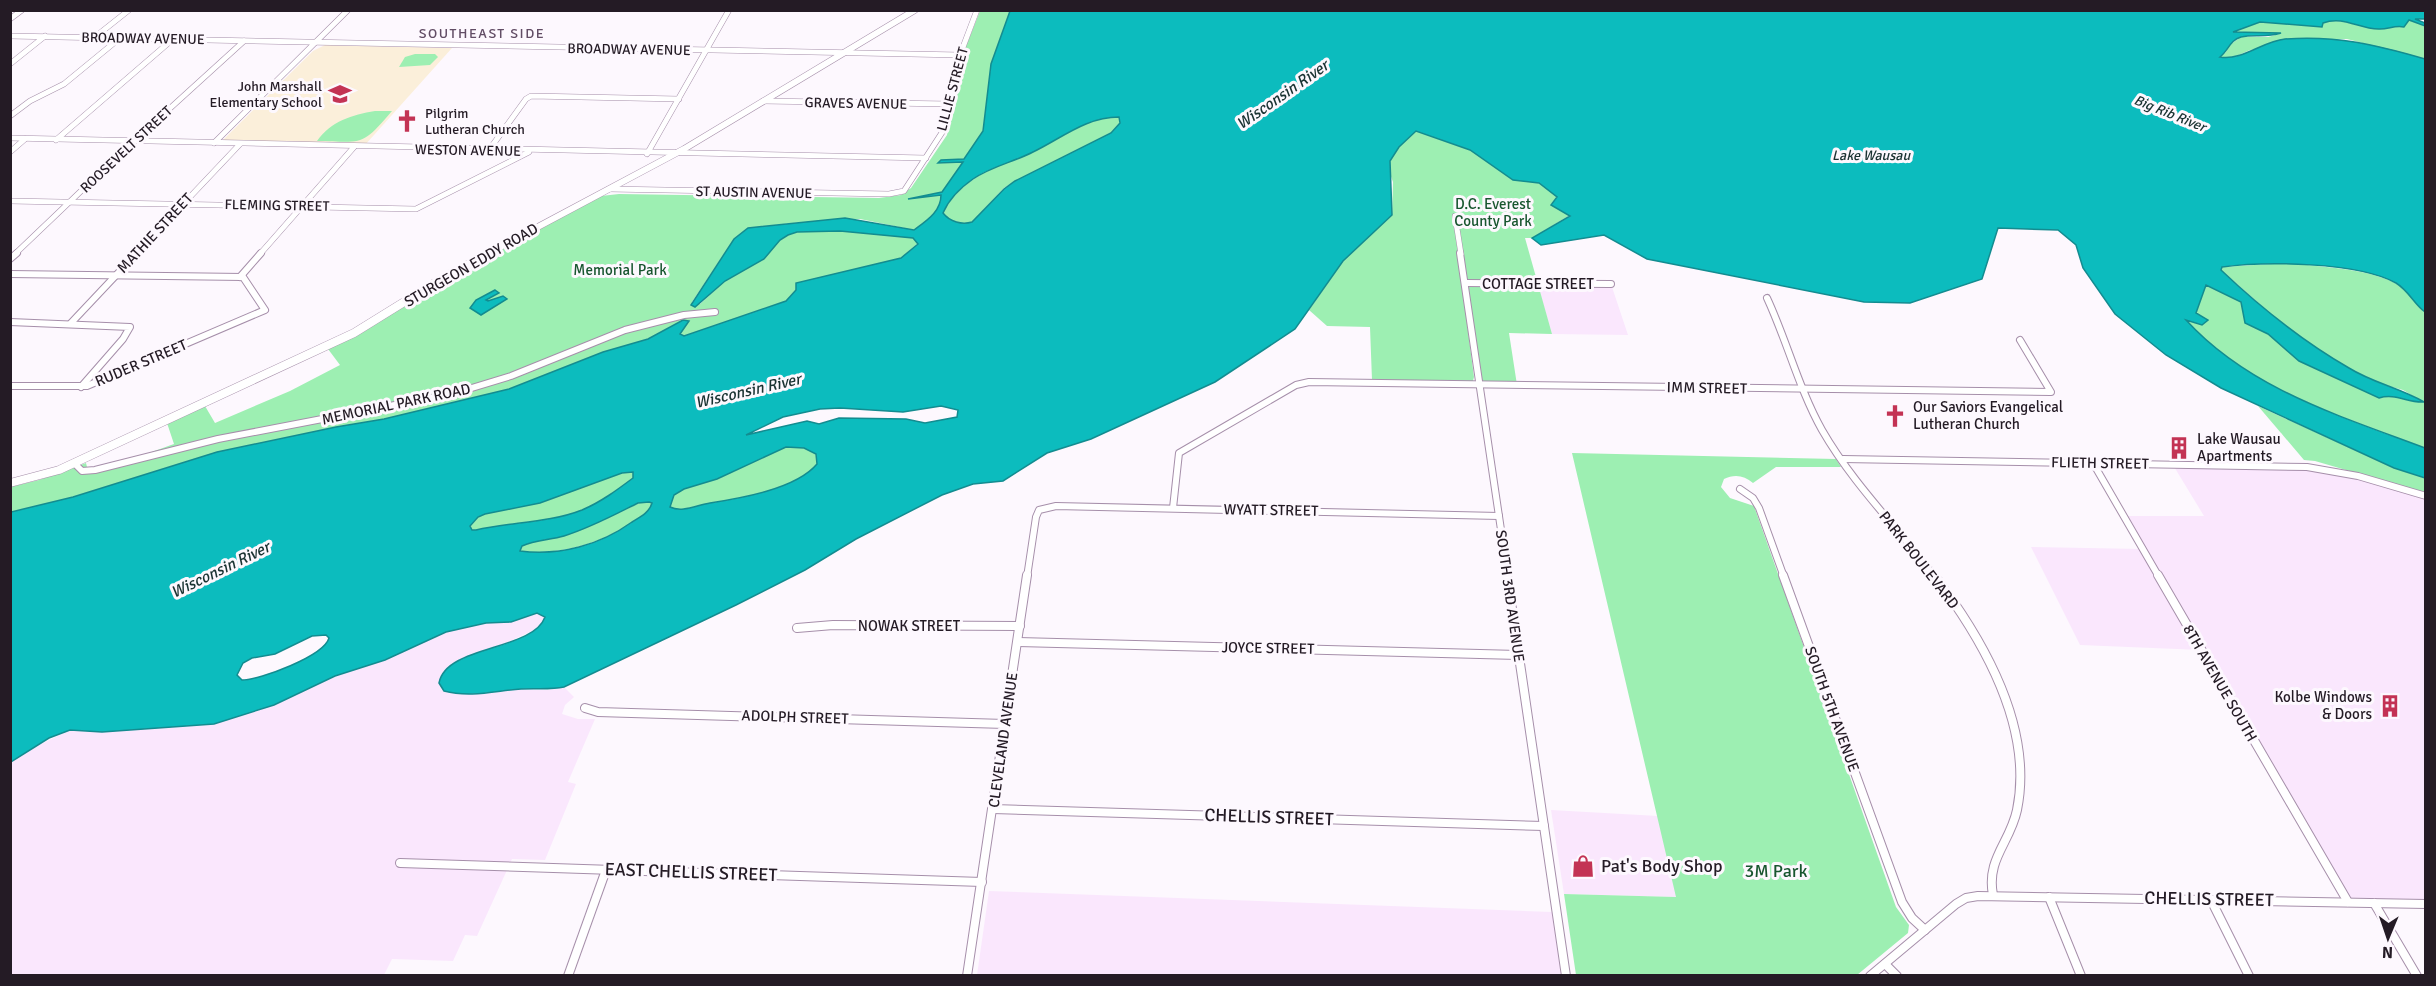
<svg xmlns="http://www.w3.org/2000/svg" width="2436" height="986" font-family="Signika,sans-serif">
<rect width="100%" height="100%" fill="#fdf8fe"/>
<g fill="#fae7fd">
<polygon points="1537,283 1611,284 1628,335 1552,334"/>
<polygon points="2173,465 2290,466 2360,478 2425,496 2425,904 2348,902 2201,650 2080,645 2031,547 2142,549 2124,516 2204,516"/>
<polygon points="537,613 545,616 543,622 534,630 497,647 444,691 479,694 519,689 548,690 564,687 574,697 565,705 562,714 578,719 595,719 568,782 576,784 545,860 512,859 477,936 465,935 453,961 392,959 384,975 11,975 10,762 27,751 70,730 102,732 214,724 274,705 335,676 385,660 446,632 486,623 511,622"/>
<polygon points="1551,810 1658,816 1677,897 1564,894"/>
<polygon points="989,891 1552,912 1561,975 977,975"/>
</g>
<polygon fill="#fbefda" points="325,45 452,48 365,145 223,140 313,51"/>
<g fill="#9defb2">
<path d="M980 11H1010L991 64 983 131 964 159 941 160 939 163 963 162 942 192 915 198 941 195C941 213 927 220 914 230L860 219 793 223 748 228 734 239 692 302 700 304 725 281 764 259 779 240 788 235 797 232 840 231 913 237 918 243 901 258 796 284V290L786 301 684 336 680 335 683 320 648 339 603 352 509 389 384 419 336 427 217 452 73 497 11 512 10 487 39 480 86 463 87 467C112 469 150 452 174 444L167 423 205 406 215 423 290 391 340 365 328 349 365 331 439 283 601 196 619 194 879 198 901 195 911 188 947 135 961 59Z"/>
<path d="M2409 20 2425 26V59L2347 39 2316 40 2250 50 2232 58 2219 57 2226 52 2228 46 2241 37H2268L2279 34 2230 32 2260 22 2322 27 2323 23C2344 16 2360 30 2380 29 2389 29 2395 25 2404 27Z"/>
<polygon points="415,54 435,54 438,57 430,65 399,67 405,57"/>
<path d="M375 111H392C361 147 364 142 317 141 331 121 352 115 375 111Z"/>
<path d="M1120 117V123L1111 133 1015 181 1004 188 972 222C962 225 950 222 943 213 950 199 960 188 974 179 991 167 1011 162 1029 154 1060 140 1084 117 1120 117Z"/>
<polygon points="1416,131 1470,150 1513,180 1539,183 1557,197 1551,204 1570,215 1532,238 1525,238 1552,334 1509,333 1517,385 1480,384 1456,238 1474,377 1473,381 1372,380 1370,327 1327,326 1309,310 1343,261 1392,215 1393,182 1389,171 1390,161 1399,147"/>
<path d="M2288 263C2321 267 2366 268 2395 283 2409 290 2414 304 2425 312V448C2353 421 2280 398 2217 351 2205 343 2195 330 2184 319L2202 325 2207 320 2196 313 2206 285 2241 302 2245 323 2268 334 2299 361 2379 398C2397 393 2405 403 2423 402L2403 390 2381 384 2349 369 2289 330 2221 270V267Z"/>
<polygon points="2258,406 2394,468 2425,478 2425,493 2315,461 2304,460"/>
<path d="M786 447 804 448 816 454 817 464C796 490 742 498 710 503 697 505 682 513 670 507L674 495 684 489 717 479Z"/>
<path d="M1572 453 1836 459 1841 467H1776L1753 483C1744 475 1734 474 1724 479L1721 487 1730 498 1754 506 1896 907 1909 925 1908 933 1857 975H1576L1564 894 1676 897Z"/>
<path d="M634 472 633 478C617 490 601 502 582 510 549 523 510 522 476 530H472L470 526 478 517 485 514 540 503 622 473Z"/>
<path d="M649 502 652 503C649 513 641 517 632 522 599 545 561 554 520 552L522 546C535 540 550 540 564 536 590 528 614 515 639 503Z"/>
</g>
<g fill="#0cbcbe" stroke="#138c90" stroke-width="1.5" fill-rule="evenodd">
<path d="M1010 11H2425V19H2415L2425 23V26L2409 20 2404 27C2395 25 2389 29 2380 29 2360 30 2344 15 2323 23L2322 27 2260 22 2233 32 2281 33C2266 38 2254 34 2241 37 2230 40 2228 51 2220 57 2242 61 2263 41 2285 39 2336 35 2377 45 2425 59V312C2414 304 2409 291 2396 283 2358 262 2265 261 2222 267L2221 270C2260 307 2302 341 2349 368 2373 383 2400 388 2424 402 2407 403 2396 393 2379 398L2299 361 2268 334 2245 323 2241 302 2206 285 2196 313 2208 320 2202 325 2186 320C2249 389 2340 416 2425 448V478L2394 468 2221 388 2166 355 2115 314 2083 268 2076 245 2058 230 1998 228 1982 279 1910 303 1864 302 1647 259 1604 235 1541 245 1532 238 1570 216 1551 205 1557 197 1539 183 1513 180 1470 150 1416 131 1399 147 1390 161 1392 215 1343 261 1295 329 1215 382 1091 439 1047 453 1003 481 973 484 942 495 856 539 805 570 736 605 564 687C550 690 536 688 521 689 495 691 470 698 444 691L439 683C446 645 533 651 545 617L537 613 511 622 486 623 446 632 385 660 335 676 274 705 214 724 102 732 70 730 49 738 11 762V512L73 497 217 452 336 427 384 419 509 389 603 352 648 339 683 320 689 321 680 334 684 336 786 301 796 290V283L901 258 918 244 913 238 840 231 797 232 788 235 780 240 764 259 725 281 695 307 691 305 734 239 748 228 845 218 914 230C926 221 941 212 941 195L908 199 942 192 963 162 938 163 941 160 964 159 983 131 991 64ZM1119 117 1120 123 1111 133 1015 181 1004 189 972 222C962 225 950 222 943 213 949 199 960 188 973 179 992 166 1014 162 1033 152 1062 138 1086 117 1119 117ZM941 406 958 410 957 417 925 423 906 419 839 418 819 424 807 421 746 435 783 417 820 409 840 408 903 412ZM786 447 804 448 816 454 817 464C796 489 741 498 710 503 697 505 682 513 670 507L674 495 684 489 717 479ZM633 472V478C617 490 601 502 582 510 549 523 510 522 476 530H472L470 526 478 517 485 514 540 503 622 473ZM649 502 652 503C649 513 640 517 632 522 600 545 560 556 520 551L522 546C535 540 550 540 564 536 590 528 614 515 638 503ZM326 635 329 638C324 656 260 680 242 680L237 675 243 663 252 658 275 654 312 636Z"/>
<polygon points="495,290 499,293 486,300 488,301 503,296 507,299 481,315 470,308 476,300"/>
</g>
<g fill="none" stroke-linecap="round" stroke-linejoin="round">
<g stroke="#a68faa" stroke-width="6">
<g id="minor-far2">
<polyline points="10,19 22,10"/>
<polyline points="10,36 960,55"/>
<polyline points="95,37 129,10"/>
<polyline points="10,64 45,36"/>
<polyline points="763,101 949,104"/>
<polyline points="10,116 30,101 64,84 120,38"/>
<polyline points="10,138 926,158"/>
<polyline points="56,140 173,39"/>
<polyline points="214,143 348,10"/>
<polyline points="489,150 526,99 531,96 679,99"/>
<polyline points="10,152 25,139"/>
<polyline points="647,154 729,10"/>
<polyline points="609,189 889,194 904,191 943,131 960,55 977,10"/>
<polyline points="10,201 416,209 529,152"/>
<polyline points="1455,216 1461,254"/>
<polyline points="15,254 123,151 244,41"/>
<polyline points="136,254 240,144"/>
<polyline points="260,254 354,147"/>
</g>
</g>
<g stroke="#a68faa" stroke-width="8">
<g id="minor-far1">
<polyline points="1460,253 1508,577"/>
<polyline points="10,259 17,253"/>
<polyline points="10,274 243,277 265,310 87,386 10,386"/>
<polyline points="240,277 261,253"/>
<polyline points="1466,283 1611,284"/>
<path d="M1767 298C1787 341 1799 389 1822 430 1853 484 1898 528 1935 577"/>
<polyline points="10,322 130,327 123,339 81,387"/>
<polyline points="71,323 137,253"/>
<polyline points="1843,459 2307,467 2358,476 2426,496"/>
<polyline points="74,463 82,471 95,470 218,439 452,394 511,376 625,330 684,315 715,312"/>
<polyline points="2093,463 2159,577"/>
<polyline points="1740,489 1753,498 1759,508 1784,577"/>
<polyline points="1173,508 1179,453 1296,385 1309,382 2051,392 2020,340"/>
<polyline points="1027,577 1036,517 1039,510 1056,506 1499,516"/>
</g>
</g>
<g stroke="#a68faa" stroke-width="10">
<g id="minor">
<polyline points="1507,575 1566,976"/>
<polyline points="1783,575 1902,902 1912,918 1925,930"/>
<path d="M1934 575C1982 638 2034 727 2017 810 2010 843 1986 859 1993 895"/>
<polyline points="2158,575 2348,902"/>
<polyline points="797,628 833,625 1020,626"/>
<polyline points="1018,642 1518,655"/>
<polyline points="585,708 598,712 1005,724"/>
<polyline points="993,809 1544,826"/>
<polyline points="400,863 982,882"/>
<polyline points="2049,897 2081,976"/>
<polyline points="2211,900 2249,976"/>
<polyline points="2374,903 2417,976"/>
<polyline points="1885,964 1897,976"/>
<polyline points="568,976 606,870"/>
<polyline points="967,976 1027,575"/>
<polyline points="1870,976 1956,904 1966,898 1978,896 2426,904"/>
</g>
</g>
<g stroke="#a68faa" stroke-width="7">
<polyline id="tertiary-far1" points="487,254 684,149 915,10"/>
</g>
<g stroke="#a68faa" stroke-width="9">
<polyline id="tertiary" points="10,483 59,470 354,333 446,276 490,253"/>
</g>
<use href="#minor-far2" stroke="#fff" stroke-width="5"/>
<use href="#minor-far1" stroke="#fff" stroke-width="6"/>
<use href="#minor" stroke="#fff" stroke-width="8"/>
<use href="#tertiary-far1" stroke="#fff" stroke-width="6"/>
<use href="#tertiary" stroke="#fff" stroke-width="8"/>
</g>
<defs>
<g id="school-bare" transform="scale(1.8)"><path d="M0-5L7-2L0 1L-7-2ZM-4 1L0 2.5L4 1V4Q0 6-4 4Z" fill="#c33354" stroke="#fdf8fe" stroke-width="2.5" paint-order="stroke"/></g>
<g id="church-bare" transform="scale(1.8)"><path d="M-1.2-6h2.4v3.5h3.3v2.4h-3.3V6h-2.4V-.1h-3.3v-2.4h3.3Z" fill="#c33354" stroke="#fdf8fe" stroke-width="2.5" paint-order="stroke"/></g>
<g id="building-bare" transform="scale(1.8)"><path d="M-4-6H4V6H1V3H-1V6H-4ZM-2.5-4.3h1.7v1.8h-1.7ZM.8-4.3h1.7v1.8H.8ZM-2.5-1h1.7V.8h-1.7ZM.8-1h1.7V.8H.8Z" fill="#c33354" stroke="#fdf8fe" stroke-width="2.5" paint-order="stroke"/></g>
<g id="shop-bare" transform="scale(1.8)"><path d="M-5-2.5h2.3a2.7 3.5 0 0 1 5.4 0H5L5.5 6h-11ZM-1.5-2.5h3a1.5 2.3 0 0 0-3 0Z" fill="#c33354" stroke="#fdf8fe" stroke-width="2.5" paint-order="stroke"/></g>
</defs>
<g fill-rule="evenodd">
<use href="#school-bare" x="340" y="94"/>
<use href="#church-bare" x="407" y="121"/>
<use href="#church-bare" x="1895" y="416"/>
<use href="#building-bare" x="2179" y="448"/>
<use href="#building-bare" x="2390" y="706"/>
<use href="#shop-bare" x="1583" y="866"/>
</g>
<g text-anchor="middle" stroke-width="6" stroke-linejoin="round" paint-order="stroke">
<g font-size="14" letter-spacing="1.5" fill="#624d65" stroke="#fdf8fe">
<text x="482" y="38">SOUTHEAST SIDE</text>
</g>
<g font-size="14" fill="#241b25" stroke="#fdf8fe">
<text transform="translate(143 38) rotate(1)" y="5">BROADWAY AVENUE</text>
<text transform="translate(629 49) rotate(1)" y="5">BROADWAY AVENUE</text>
<text transform="translate(952 89) rotate(-75)" y="5">LILLIE STREET</text>
<text transform="translate(856 103) rotate(1)" y="5">GRAVES AVENUE</text>
<text transform="translate(126 149) rotate(-43)" y="5">ROOSEVELT STREET</text>
<text transform="translate(468 150) rotate(1)" y="5">WESTON AVENUE</text>
<text transform="translate(754 192) rotate(1)" y="5">ST AUSTIN AVENUE</text>
<text transform="translate(277 205) rotate(1)" y="5">FLEMING STREET</text>
</g>
<g font-size="14" fill="#241b25" stroke="#fdf8fe" text-anchor="end">
<text x="322" y="91">John Marshall<tspan x="322" dy="16">Elementary School</tspan></text>
<text x="425" y="118" text-anchor="start">Pilgrim<tspan x="425" dy="16">Lutheran Church</tspan></text>
</g>
<g font-size="14" font-style="italic" fill="#1a3232" stroke="#fdf8fe">
<text transform="translate(2170 113) rotate(22)" y="5">Big Rib River</text>
<text x="1871" y="160">Lake Wausau</text>
</g>
<g font-size="15" fill="#18562f" stroke="#fdf8fe">
<text x="1493" y="209">D.C. Everest<tspan x="1493" dy="17">County Park</tspan></text>
<text x="620" y="275">Memorial Park</text>
</g>
<g font-size="15" fill="#241b25" stroke="#fdf8fe">
<text transform="translate(155 233) rotate(-47)" y="5">MATHIE STREET</text>
<text transform="translate(471 265) rotate(-30)" y="5">STURGEON EDDY ROAD</text>
<text x="1538" y="289">COTTAGE STREET</text>
<text transform="translate(141 363) rotate(-23)" y="5">RUDER STREET</text>
<text transform="translate(1707 388) rotate(1)" y="5">IMM STREET</text>
<text transform="translate(396 404) rotate(-12)" y="5">MEMORIAL PARK ROAD</text>
<text transform="translate(2100 463) rotate(1)" y="5">FLIETH STREET</text>
<text transform="translate(1271 510) rotate(1)" y="5">WYATT STREET</text>
<text transform="translate(1919 560) rotate(52)" y="5">PARK BOULEVARD</text>
<text transform="translate(1510 596) rotate(82)" y="5">SOUTH 3RD AVENUE</text>
<text x="909" y="631">NOWAK STREET</text>
<text transform="translate(1268 648) rotate(1)" y="5">JOYCE STREET</text>
<text transform="translate(2220 683) rotate(60)" y="5">8TH AVENUE SOUTH</text>
<text transform="translate(1832 709) rotate(70)" y="5">SOUTH 5TH AVENUE</text>
<text transform="translate(795 717) rotate(2)" y="5">ADOLPH STREET</text>
<text transform="translate(1003 740) rotate(-82)" y="5">CLEVELAND AVENUE</text>
</g>
<g font-size="15" fill="#241b25" stroke="#fdf8fe" text-anchor="start">
<text x="1913" y="412">Our Saviors Evangelical<tspan x="1913" dy="17">Lutheran Church</tspan></text>
<text x="2197" y="444">Lake Wausau<tspan x="2197" dy="17">Apartments</tspan></text>
<text x="2372" y="702" text-anchor="end">Kolbe Windows<tspan x="2372" dy="17">&amp; Doors</tspan></text>
</g>
<g font-size="16" font-style="italic" fill="#1a3232" stroke="#fdf8fe">
<text transform="translate(1282 94) rotate(-35)" y="6">Wisconsin River</text>
<text transform="translate(748 390) rotate(-13)" y="6">Wisconsin River</text>
<text transform="translate(220 569) rotate(-26)" y="6">Wisconsin River</text>
</g>
<g font-size="18" fill="#241b25" stroke="#fdf8fe">
<text transform="translate(1269 817) rotate(2)" y="6">CHELLIS STREET</text>
<text transform="translate(691 872) rotate(2)" y="6">EAST CHELLIS STREET</text>
<text transform="translate(2209 899) rotate(1)" y="6">CHELLIS STREET</text>
</g>
<g font-size="18" fill="#241b25" stroke="#fdf8fe" text-anchor="start">
<text x="1601" y="872">Pat's Body Shop</text>
</g>
<g font-size="18" fill="#18562f" stroke="#fdf8fe">
<text x="1776" y="877">3M Park</text>
</g>
</g>
<rect width="2436" height="986" fill="none" stroke="#241b25" stroke-width="24"/>
<g transform="translate(2388 938) rotate(182)" stroke="#fdf8fe" stroke-width="4.5" paint-order="stroke">
<path d="M0-4.5L10 22L0 15L-10 22Z" fill="#241b25"/>
<text y="-9" font-size="16" font-weight="bold" text-anchor="middle" fill="#241b25">N</text>
</g>
</svg>
